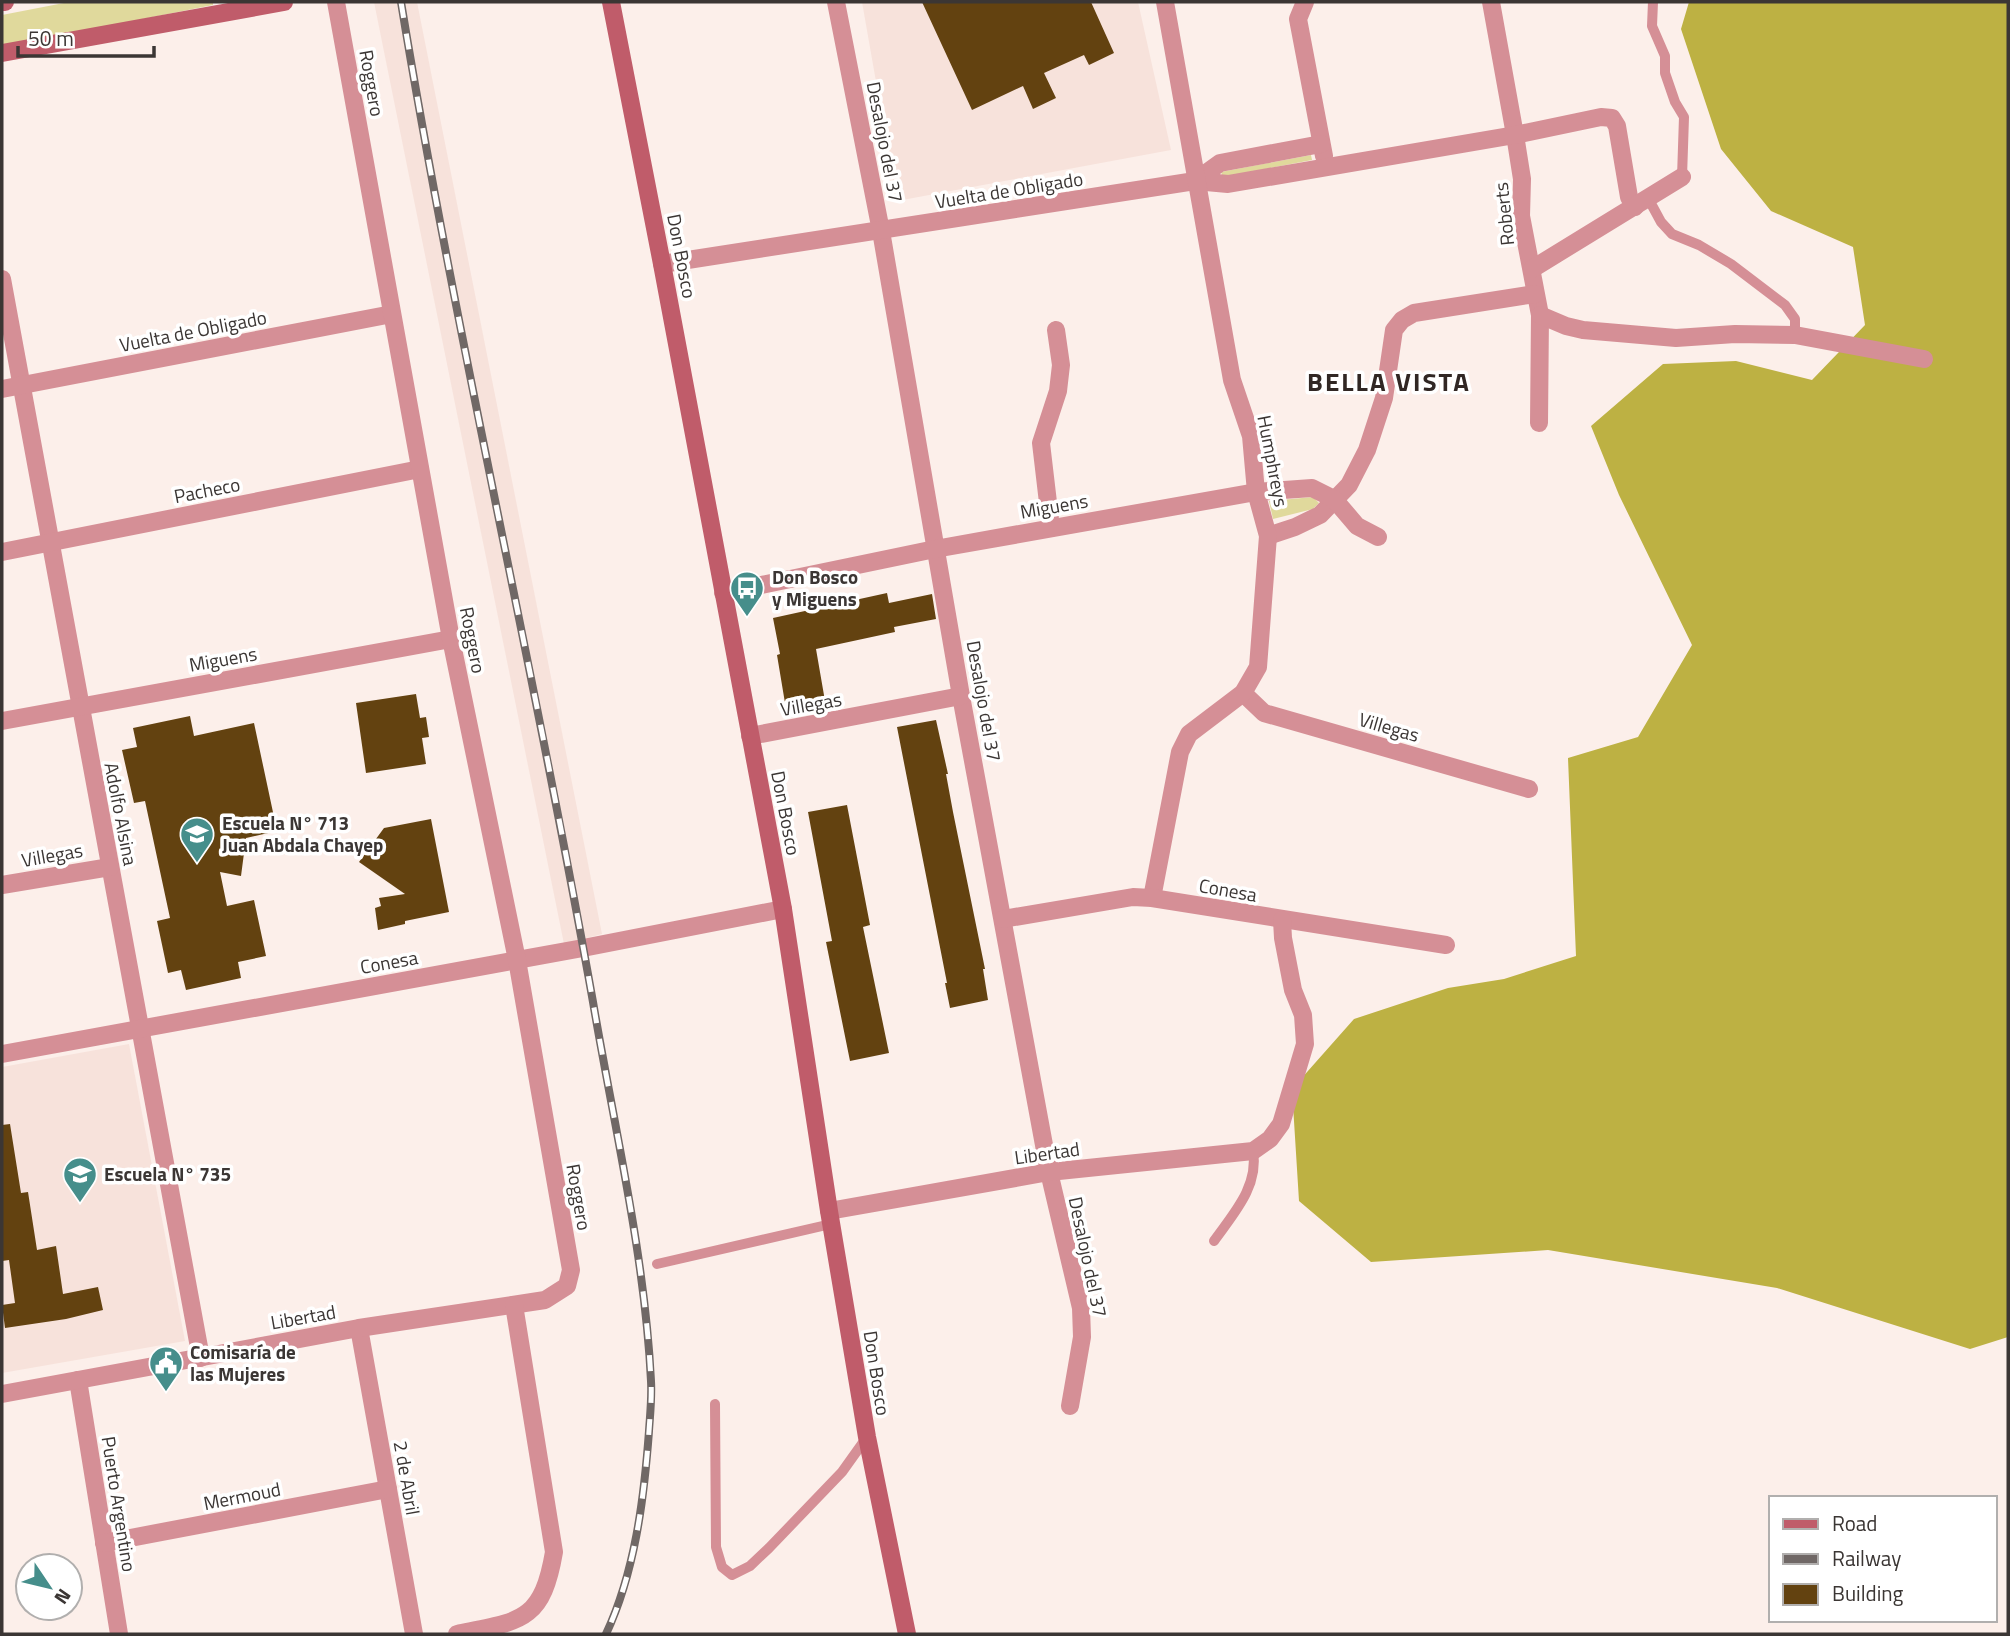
<svg xmlns="http://www.w3.org/2000/svg" width="2010" height="1636" font-family="'Titillium Web',sans-serif">
<rect width="100%" height="100%" fill="#fcefea"/>
<g fill="#f7e2db">
<polygon points="374,2 417,2 602,934 564,944"/>
<polygon points="862,2 1138,2 1171,150 897,201"/>
<polygon points="129,1044 185,1341 2,1373 2,1067"/>
</g>
<g fill="#e0d99c">
<polygon points="69,2 213,2 213,5 2,47 2,15"/>
<polygon points="1311,155 1312,160 1223,177 1221,172"/>
<polygon points="1313,497 1319,503 1313,509 1273,519 1269,501"/>
</g>
<polygon fill="#bdb143" points="1689,2 2008,2 2008,1337 1970,1349 1777,1288 1548,1250 1371,1262 1299,1201 1292,1089 1354,1019 1448,988 1504,979 1576,956 1568,758 1638,737 1692,645 1619,495 1591,426 1663,364 1736,361 1812,380 1865,325 1853,247 1771,211 1721,149 1681,29"/>
<g fill="#634210">
<polygon points="922,2 1091,2 1114,53 1089,65 1084,55 1044,73 1056,98 1033,109 1023,86 972,110"/>
<polygon points="887,593 889,603 932,594 936,619 894,627 895,632 816,649 825,701 786,709 777,655 780,654 773,618"/>
<polygon points="416,694 420,718 426,717 429,737 422,738 426,764 366,773 356,703"/>
<polygon points="190,716 194,736 254,723 277,831 246,838 241,876 220,872 227,906 254,900 266,956 238,962 241,978 186,990 181,970 168,973 157,921 170,918 145,801 134,803 122,750 137,747 133,728"/>
<polygon points="936,720 948,774 946,774 953,812 985,969 983,969 988,1000 950,1008 945,983 947,983 897,727"/>
<polygon points="847,805 870,925 863,927 889,1053 850,1061 826,942 832,941 808,812"/>
<polygon points="431,819 449,912 405,921 405,924 378,930 375,908 381,906 379,898 405,894 359,862 384,828"/>
<polygon points="10,1124 21,1193 28,1192 37,1250 56,1246 63,1294 98,1287 103,1310 66,1319 5,1328 2,1305 15,1303 9,1260 2,1261 2,1125"/>
</g>
<g fill="none" stroke-linecap="round" stroke-linejoin="round">
<g stroke="#d58f96" stroke-width="10">
<polyline points="1653,2 1652,26 1665,56 1665,73 1675,102 1684,117 1682,177"/>
<polyline points="1648,198 1661,222 1672,234 1699,245 1731,264 1785,305 1795,319 1795,335"/>
<path d="M1214 1241C1234 1213 1259 1186 1253 1151"/>
<polyline points="657,1264 831,1224"/>
<polyline points="715,1404 716,1547 722,1567 732,1575 750,1566 769,1548 842,1472 867,1437"/>
</g>
<g stroke="#d58f96" stroke-width="18">
<polyline points="836,2 881,231 961,696 1049,1172 1081,1308 1082,1337 1070,1406"/>
<polyline points="1305,2 1298,19 1324,156"/>
<polyline points="1491,2 1515,135 1522,179 1521,216 1540,315 1539,423"/>
<polyline points="1321,144 1220,163 1195,181 1228,184 1515,135 1601,117 1612,118 1617,126 1629,197 1635,207"/>
<polyline points="662,264 1195,181"/>
<polyline points="1532,269 1682,177"/>
<polyline points="2,279 201,1358"/>
<polyline points="1540,315 1566,326 1583,330 1676,338 1735,334 1795,335 1924,359"/>
<polyline points="2,389 392,314"/>
<polyline points="1051,528 1041,443 1058,391 1061,365 1056,330"/>
<polyline points="1268,536 1295,527 1320,515 1349,485 1367,450 1384,398 1394,330 1402,320 1414,313 1535,294"/>
<polyline points="2,552 420,469"/>
<polyline points="723,593 935,549 1256,492 1312,488 1334,499 1357,526 1378,537"/>
<polyline points="1243,693 1264,713 1529,789"/>
<polyline points="2,721 451,639"/>
<polyline points="750,736 961,696"/>
<polyline points="2,885 110,867"/>
<polyline points="1152,898 1180,752 1189,734 1243,693 1258,667 1268,536 1256,492 1251,436 1232,380 1165,2"/>
<polyline points="1003,919 1133,897 1152,898 1446,945"/>
<polyline points="2,1054 583,948 783,909"/>
<polyline points="829,1211 1049,1172 1253,1151 1270,1139 1281,1124 1305,1044 1303,1015 1293,990 1283,938 1282,920"/>
<polyline points="359,1328 414,1634"/>
<polyline points="78,1380 119,1634"/>
<polyline points="2,1394 359,1328 545,1300 567,1286 571,1270 517,960 451,639 336,2"/>
<polyline points="104,1543 388,1489"/>
<path d="M457 1634C521 1621 542 1622 554 1552L514 1305"/>
</g>
<g stroke="#c05c6a" stroke-width="18">
<polyline points="2,2 5,2"/>
<polyline points="611,2 662,264 783,909 829,1211 867,1437 907,1634"/>
<polyline points="2,53 284,2"/>
</g>
<g stroke="#706866" stroke-width="8">
<path id="rail" d="M401 2C456 337 534 668 593 1002 614 1126 645 1256 651 1381 652 1398 650 1415 649 1431 644 1499 635 1572 606 1634"/>
</g>
<use href="#rail" stroke="#fff" stroke-width="5" stroke-dasharray="16" stroke-linecap="butt"/>
</g>
<defs>
<g id="bus-pin" transform="scale(1.75)"><path d="M0 17L-7.5 6A9.5 9.5 0 1 1 7.5 6Z" fill="#468e8b" stroke="#fff"/><path d="M-5-6H5V4H4V6H2V4H-2V6H-4V4H-5ZM-3.5-4V0h7V-4ZM-3.5 1.2v1.5H-2V1.2ZM2 1.2v1.5H3.5V1.2Z" fill="#fff"/></g>
<g id="school-pin" transform="scale(1.75)"><path d="M0 17L-7.5 6A9.5 9.5 0 1 1 7.5 6Z" fill="#468e8b" stroke="#fff"/><path d="M0-5L7-2L0 1L-7-2ZM-4 1L0 2.5L4 1V4Q0 6-4 4Z" fill="#fff"/></g>
<g id="civic-pin" transform="scale(1.75)"><path d="M0 17L-7.5 6A9.5 9.5 0 1 1 7.5 6Z" fill="#468e8b" stroke="#fff"/><path d="M-.6-6.5H3V-4.5H.6V-3L4-1V1h2V6H-6V1h2V-1L-.6-3ZM-1.2 2.5V6h2.4V2.5Z" fill="#fff"/></g>
</defs>
<g fill-rule="evenodd">
<use href="#bus-pin" x="747" y="588"/>
<use href="#school-pin" x="197" y="834"/>
<use href="#school-pin" x="80" y="1174"/>
<use href="#civic-pin" x="166" y="1363"/>
</g>
<g text-anchor="middle" stroke-width="7" stroke-linejoin="round" paint-order="stroke">
<g font-size="19" fill="#3b3634" stroke="#fff">
<text transform="translate(372 83) rotate(80)" y="7">Roggero</text>
<text transform="translate(885 142) rotate(79)" y="7">Desalojo del 37</text>
<text transform="translate(1009 190) rotate(-9)" y="7">Vuelta de Obligado</text>
<text transform="translate(1504 214) rotate(-96)" y="7">Roberts</text>
<text transform="translate(682 256) rotate(79)" y="7">Don Bosco</text>
<text transform="translate(193 331) rotate(-11)" y="7">Vuelta de Obligado</text>
<text transform="translate(1273 461) rotate(79)" y="7">Humphreys</text>
<text transform="translate(207 490) rotate(-11)" y="7">Pacheco</text>
<text transform="translate(1054 506) rotate(-10)" y="7">Miguens</text>
<text transform="translate(473 640) rotate(79)" y="7">Roggero</text>
<text transform="translate(223 659) rotate(-10)" y="7">Miguens</text>
<text transform="translate(984 701) rotate(80)" y="7">Desalojo del 37</text>
<text transform="translate(811 704) rotate(-10)" y="7">Villegas</text>
<text transform="translate(1389 727) rotate(16)" y="7">Villegas</text>
<text transform="translate(786 813) rotate(79)" y="7">Don Bosco</text>
<text transform="translate(121 814) rotate(79)" y="7">Adolfo Alsina</text>
<text transform="translate(52 855) rotate(-10)" y="7">Villegas</text>
<text transform="translate(1228 890) rotate(10)" y="7">Conesa</text>
<text transform="translate(389 962) rotate(-10)" y="7">Conesa</text>
<text transform="translate(1047 1153) rotate(-8)" y="7">Libertad</text>
<text transform="translate(579 1197) rotate(80)" y="7">Roggero</text>
<text transform="translate(1088 1257) rotate(78)" y="7">Desalojo del 37</text>
<text transform="translate(303 1317) rotate(-10)" y="7">Libertad</text>
<text transform="translate(877 1373) rotate(81)" y="7">Don Bosco</text>
<text transform="translate(407 1478) rotate(80)" y="7">2 de Abril</text>
<text transform="translate(242 1496) rotate(-11)" y="7">Mermoud</text>
<text transform="translate(119 1504) rotate(81)" y="7">Puerto Argentino</text>
</g>
<g font-size="19" font-weight="bold" fill="#3b3634" stroke="#fff" text-anchor="start">
<text x="772" y="584">Don Bosco<tspan x="772" dy="22">y Miguens</tspan></text>
<text x="222" y="830">Escuela N° 713<tspan x="222" dy="22">Juan Abdala Chayep</tspan></text>
<text x="104" y="1181">Escuela N° 735</text>
<text x="190" y="1359">Comisaría de<tspan x="190" dy="22">las Mujeres</tspan></text>
</g>
<g font-size="26" font-weight="bold" letter-spacing="2" fill="#312724" stroke="#fff">
<text x="1389" y="391">BELLA VISTA</text>
</g>
</g>
<rect width="2010" height="1636" fill="none" stroke="#3b3634" stroke-width="7"/>
<rect x="1769" y="1496" width="228" height="126" fill="#ffffff" stroke="#b1afae" stroke-width="2"/>
<rect x="1783" y="1519" width="35" height="10" fill="#c05c6a" stroke="#b1afae" stroke-width="2"/>
<text x="1832" y="1531" font-size="21" fill="#3b3634">Road</text>
<rect x="1783" y="1554" width="35" height="10" fill="#706866" stroke="#b1afae" stroke-width="2"/>
<text x="1832" y="1566" font-size="21" fill="#3b3634">Railway</text>
<rect x="1783" y="1584" width="35" height="21" fill="#634210" stroke="#b1afae" stroke-width="2"/>
<text x="1832" y="1601" font-size="21" fill="#3b3634">Building</text>
<g transform="translate(49 1587) rotate(125)"><circle r="33" fill="#ffffff" stroke="#b1afae" stroke-width="2"/>
<path d="M0-5L12 26L0 18L-12 26Z" fill="#468e8b"/>
<text y="-10" font-size="19" font-weight="bold" text-anchor="middle" fill="#3b3634">N</text>
</g>
<path d="M18 46v10h136v-10" fill="none" stroke="#3b3634" stroke-width="3.5"/>
<text x="28" y="46" font-size="21" fill="#3b3634" stroke="#ffffff" stroke-width="5" paint-order="stroke">50 m</text>
</svg>
